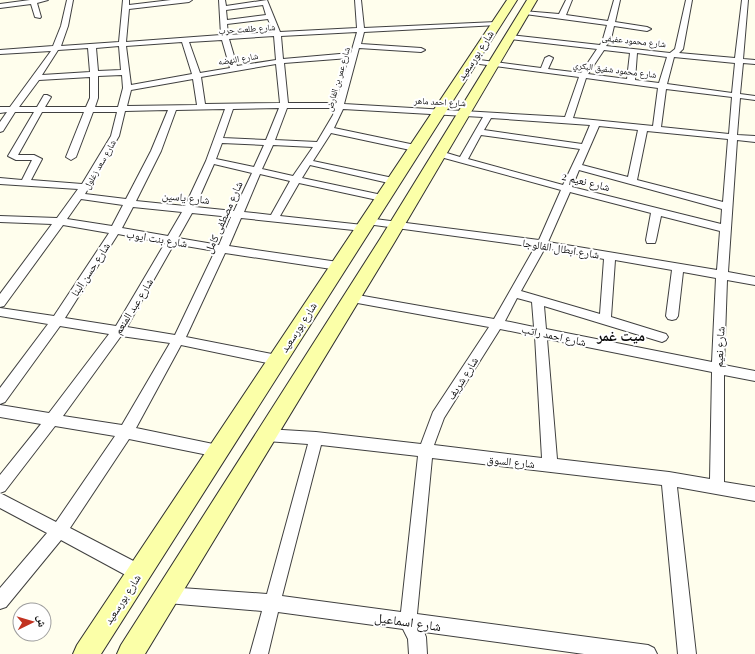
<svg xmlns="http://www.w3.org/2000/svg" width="755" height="654" font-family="'Playfair Display','Noto Naskh Arabic',serif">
<rect width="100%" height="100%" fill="#fffeed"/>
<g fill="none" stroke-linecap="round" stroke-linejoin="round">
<defs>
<path id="street" d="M30 0H48L37 3 41 17 40 18 35 17 31 4 0 8V4Z
M67 0H73L68 26 61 46 119 42 123 0H129V5L171 0H192L189 2 129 9 126 42 221 35 219 0H225L226 6 267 0 280 32 357 28 355 0H361L364 28 496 22 499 24 498 25 364 32 361 44 421 48 425 50 421 52 359 48 344 104 565 117 579 77 472 63 468 61 472 59 541 68 545 58 549 56 553 58 548 69 581 73 597 49 510 39 506 37 510 35 600 45 603 39 607 25 525 14 522 12 523 11 559 14 566 0H572L566 15 608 21 614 0H620L615 22 647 27 651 29 647 31 614 26 611 39 606 46 670 53 675 49 686 0H692L683 49 679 53 735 58 742 0H748L743 59 755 60V64L743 63 740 94 755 96V100L740 98 737 135 755 136V142L737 140 728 272 755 277V285L727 280 724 365 755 371V381L724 375V482L755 487V501L677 487 696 654H678L662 485 432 458 417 614 648 645 654 648 657 654H584L424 632 426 637 427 654H409L408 639 403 629 278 612 268 654H250L262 611 167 603 161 601 159 595 161 589 167 587 267 594 308 444 266 441 261 439 259 435 261 431 266 429 316 432 421 444 433 412 489 327 352 302 348 301 346 298 348 295 352 294 494 319 535 247 367 224 362 221 367 218 539 240 561 190 437 156 435 154 440 151 460 157 483 117 343 109 334 128 415 145 420 148 415 151 331 133 313 161 393 178 398 181 393 184 310 165 302 178 382 195 387 198 382 201 299 183 280 216 363 225 368 228 367 230 363 231 241 218 229 246 338 262 342 263 343 266 342 269 338 270 225 253 186 337 277 355 281 356 283 360 281 364 277 365 181 345 136 428 218 445 223 447 225 451 223 455 218 457 129 439 70 528 145 567 147 573 145 579 139 581 133 579 61 540 6 607 0 609V588L47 533 0 508V493L56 522 115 436 55 426 5 491 0 493V475L41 424 0 417V405L49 413 109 334 60 326 5 402 0 404V388L48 324 0 316V308L54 316 109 233 63 225 4 306 0 307V294L52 224 0 222V216L57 218 78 189 0 184V178L22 180 32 160H16L8 156 34 112H15L3 131 0 132V122L7 112 0 113V107H10L51 51 0 54V50L53 46 61 26ZM263 5 266 15 227 20 226 10ZM268 19 273 32 228 35 227 24ZM357 32 351 53 283 59 281 36ZM274 36 276 60 237 66 229 39ZM222 40 230 68 200 73 189 42ZM182 42 192 74 131 85 126 46ZM119 46 121 70 98 71 96 48ZM88 48 90 72 42 75 58 50ZM604 50 630 53 627 79 588 74ZM637 53 667 57 659 83 635 80ZM674 57 735 63 732 93 667 84ZM349 58 336 103H288L284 63ZM276 64 280 103 205 104 201 77ZM122 75 123 88 118 107H95L98 98V76ZM90 77V98L86 107H45L51 97 47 95H44L37 107H19L39 80ZM586 78 658 88 653 126 573 118ZM193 79 197 105 127 106 131 90ZM666 89 732 97 729 134 661 127ZM279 108 266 140 223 138 233 109ZM287 108H335L333 115 317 142 275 140ZM225 109 206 161 185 206 136 201 161 151 176 110ZM168 110 151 151 126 199 85 194 119 136 125 111ZM42 112H84L66 157 71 160 76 157 93 112H117L111 136 82 184 31 180 42 159 34 155H18ZM491 118 590 125 582 144 484 130ZM599 126 638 130 628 177 582 165ZM647 131 728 139 723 202 637 180ZM481 135 580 149 563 185 468 159ZM222 143 264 145 254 167 216 159ZM273 145 313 147 293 176 262 169ZM214 164 252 173 234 211 195 207ZM579 170 722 209 721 224 572 187ZM260 174 290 181 271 215 244 212ZM570 192 651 213 646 240 647 243H655L656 240 661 216 720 231 717 270 548 242ZM81 199 123 205 112 226 67 219ZM133 207 182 212 168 236 122 228ZM192 213 231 217 219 245 178 238ZM118 234 165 243 116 326 65 318ZM174 244 215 251 175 335 127 327ZM545 248 604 259 600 314 521 291ZM615 260 672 270 666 316 668 319 672 320 676 319 678 316 683 272 716 278 712 362 546 329 544 306 662 342 666 340 668 337 666 334 611 317ZM517 298 532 302 534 327 505 321ZM500 329 535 336 542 458 434 445 444 418ZM121 336 170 343 122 425 63 416ZM547 339 712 372 710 479 669 472 557 459ZM321 445 418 456 401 612 282 596Z"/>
<path id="secondary" d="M507 0H517L101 654H73L77 645Z
M527 0H537L394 243 145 654H117L121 645 380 239Z"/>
</defs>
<use href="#street" stroke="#404040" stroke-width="2"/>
<use href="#secondary" stroke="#2f2f2f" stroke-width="2"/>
<use href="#street" fill="#fff" fill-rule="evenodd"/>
<use href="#secondary" fill="#fbffa8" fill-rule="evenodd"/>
</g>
<g text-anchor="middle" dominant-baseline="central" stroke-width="4" stroke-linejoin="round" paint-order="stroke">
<g font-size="9" fill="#0d0d0d" stroke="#fff">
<text transform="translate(247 28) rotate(-4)">شارع طلعت حرب</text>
<text transform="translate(634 40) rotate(6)">شارع محمود عفيفى</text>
<text transform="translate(238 58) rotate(-9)">شارع النهضه</text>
<text transform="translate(615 69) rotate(7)">شارع محمود شفيق البكري</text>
<text transform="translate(337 79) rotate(-74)">شارع عمر بن الفارض</text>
<text transform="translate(440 101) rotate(3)">شارع احمد ماهر</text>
<text transform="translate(99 164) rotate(-60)">شارع سعد زغلول</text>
</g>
<g font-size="11" fill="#0d0d0d" stroke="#fff">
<text transform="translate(475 55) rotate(-57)">شارع بورسعيد</text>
<text transform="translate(586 181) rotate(14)">شارع نعيم 2</text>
<text transform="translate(186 197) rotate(6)">شارع ياسين</text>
<text transform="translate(223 217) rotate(-66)">شارع مصطفى كامل</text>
<text transform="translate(157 238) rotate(9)">شارع بنت ايوب</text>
<text transform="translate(561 248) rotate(9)">شارع ابطال الفالوجا</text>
<text transform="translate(90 269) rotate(-57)">شارع حسن البنا</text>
<text transform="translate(133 306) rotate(-58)">شارع عبد المنعم</text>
<text transform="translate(298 327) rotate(-57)">شارع بورسعيد</text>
<text transform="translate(554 335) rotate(12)">شارع احمد راتب</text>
<text transform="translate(719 347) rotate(-87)">شارع نعيم</text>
<text transform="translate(462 378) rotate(-58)">شارع شريف</text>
<text transform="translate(511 461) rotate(6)">شارع السوق</text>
<text transform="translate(122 599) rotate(-57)">شارع بورسعيد</text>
</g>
<g font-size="13" fill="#0d0d0d" stroke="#fff">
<text transform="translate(408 621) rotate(8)">شارع اسماعيل</text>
</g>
<g font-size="15" font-weight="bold" fill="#0d0d0d" stroke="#fff">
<text x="621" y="335">ميت غمر</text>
</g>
</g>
<g transform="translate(32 622) rotate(85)"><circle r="19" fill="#ffffff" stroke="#9e9e9e"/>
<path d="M0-3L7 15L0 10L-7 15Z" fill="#c23220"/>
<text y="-6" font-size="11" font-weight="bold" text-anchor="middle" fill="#0d0d0d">ش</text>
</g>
</svg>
